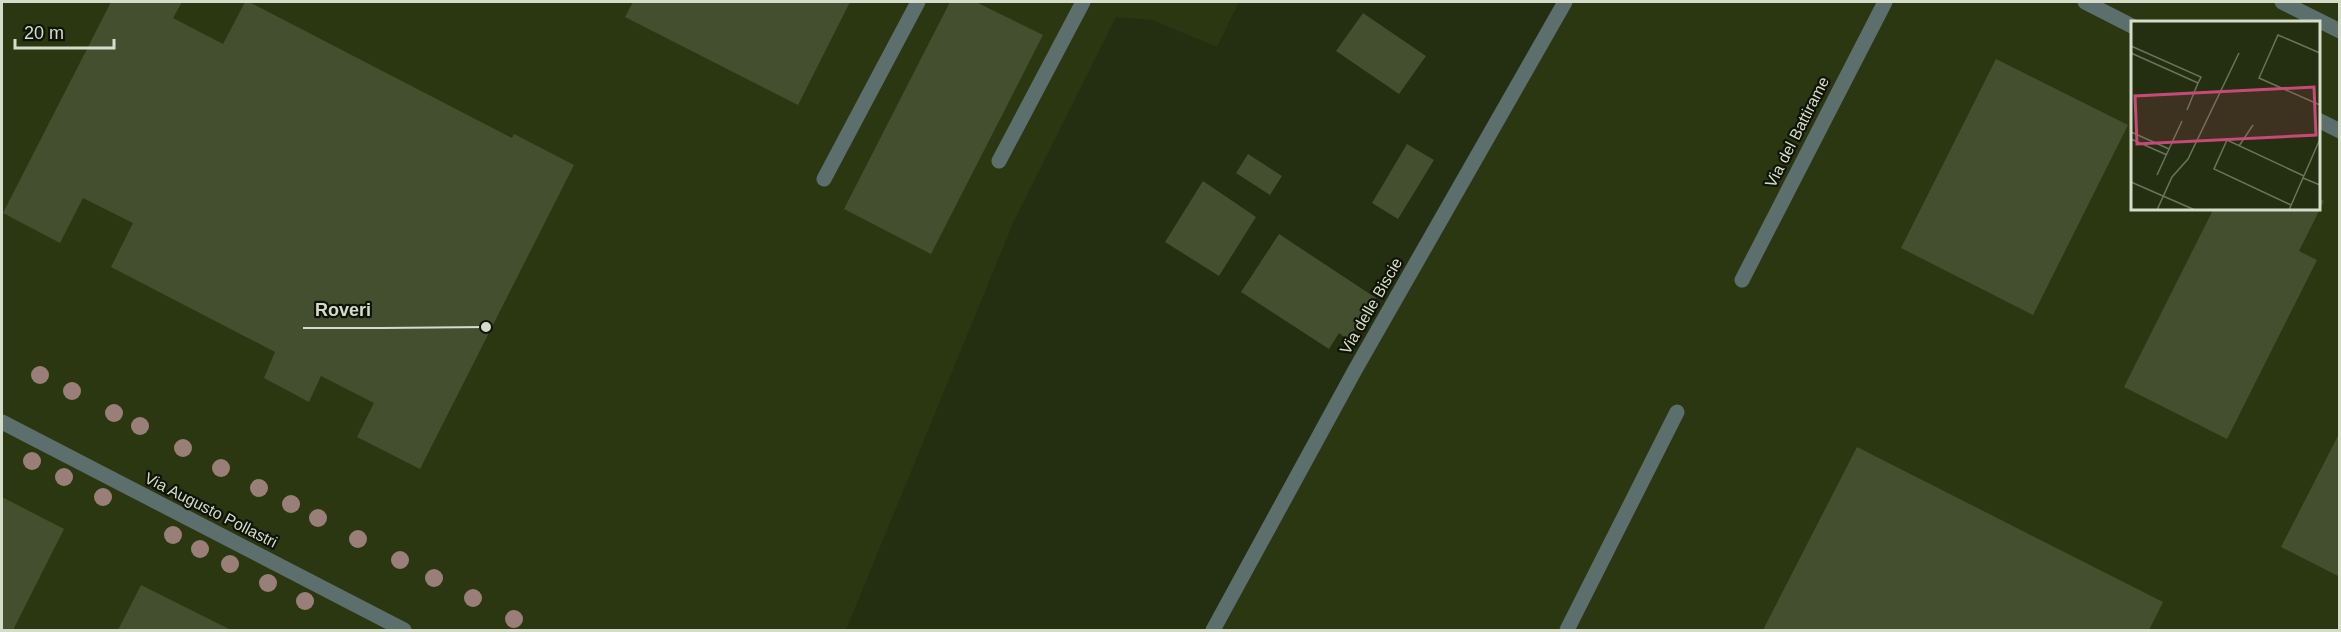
<svg xmlns="http://www.w3.org/2000/svg" width="2341" height="632" font-family="Helvetica,sans-serif">
<rect width="100%" height="100%" fill="#242e10"/>
<path fill="#2b3711" fill-rule="evenodd" d="M2 2H1239L1217 47 1152 20 1116 17 1014 221 846 630H2Z
M1567 2H2339V630H1212ZM2132 22H2318V208H2132Z"/>
<path fill="#444f30" d="M111 2H182L173 18 223 44 245 2H249L512 138 514 134 574 165 420 469 357 437 374 403 321 376 309 402 264 378 275 352 111 267 133 223 83 198 60 243 3 213Z
M633 2H850L798 105 625 17Z
M950 2H976L1043 35 931 254 844 209Z
M1363 13 1426 56 1399 94 1336 51Z
M1996 59 2128 125 2033 315 1901 248Z
M1407 144 1434 160 1398 219 1372 203Z
M1248 154 1282 176 1270 195 1236 173Z
M1203 181 1256 217 1219 276 1165 242Z
M2318 198 2324 201 2299 251 2317 260 2227 439 2124 387 2214 208 2219 211 2220 208H2318Z
M1279 234 1376 298 1348 340 1339 333 1329 349 1241 292Z
M2340 432V577L2281 547Z
M1857 447 2163 602 2149 630H1763Z
M2 497 64 529 13 630H2Z
M141 585 231 630H118Z"/>
<g fill="none" stroke-linecap="round" stroke-linejoin="round">
<path stroke="#5c6f6c" stroke-width="15" d="M2085 2 2132 26
M2282 2 2340 31
M2318 120 2340 131
M999 161 1083 2
M824 179 918 2
M1742 280 1885 2
M2 422 404 630
M1213 630 1355 370 1565 2
M1567 630 1677 412"/>
</g>
<g fill="#9a7f78">
<circle cx="40" cy="375" r="9"/>
<circle cx="72" cy="391" r="9"/>
<circle cx="114" cy="413" r="9"/>
<circle cx="140" cy="426" r="9"/>
<circle cx="183" cy="448" r="9"/>
<circle cx="32" cy="461" r="9"/>
<circle cx="221" cy="468" r="9"/>
<circle cx="64" cy="477" r="9"/>
<circle cx="259" cy="488" r="9"/>
<circle cx="103" cy="497" r="9"/>
<circle cx="291" cy="504" r="9"/>
<circle cx="318" cy="518" r="9"/>
<circle cx="173" cy="535" r="9"/>
<circle cx="358" cy="539" r="9"/>
<circle cx="200" cy="549" r="9"/>
<circle cx="400" cy="560" r="9"/>
<circle cx="230" cy="564" r="9"/>
<circle cx="434" cy="578" r="9"/>
<circle cx="268" cy="583" r="9"/>
<circle cx="473" cy="598" r="9"/>
<circle cx="305" cy="601" r="9"/>
<circle cx="514" cy="619" r="9"/>
</g>
<g text-anchor="middle" dominant-baseline="central" stroke-width="4.5" stroke-linejoin="round" paint-order="stroke">
<g font-size="16" fill="#d5dcca" stroke="#101408">
<text transform="translate(1797 132) rotate(-63)">Via del Battirame</text>
<text transform="translate(1371 306) rotate(-60)">Via delle Biscie</text>
<text transform="translate(211 510) rotate(27)">Via Augusto Pollastri</text>
</g>
</g>
<g transform="translate(2131 21)">
<rect width="189" height="189" fill="#242e10"/>
<path fill="none" stroke="#6b745a" stroke-width="1.5" d="M0 25 70 56 67 62 0 32M189 32 147 14 128 57 189 84M56 89 67 62M0 111 38 128M0 118 36 134M108 125 122 104M26 154 51 100M172 157 189 164M0 161 64 189M160 184 83 148 96 119 173 155M26 189 41 156 57 138 108 32M158 189 189 118"/>
<path fill="#c74977" fill-opacity="0.15" stroke="#c74977" stroke-width="3" d="M183 66 185 114 6 123 4 75Z"/>
<rect width="189" height="189" fill="none" stroke="#d5dcca" stroke-width="3"/>
</g>
<path fill="none" stroke="#d5dcca" stroke-width="2" d="M486 327L383 328H303"/>
<circle fill="#d5dcca" stroke="#101408" stroke-width="2" cx="486" cy="327" r="6"/>
<g font-size="18" text-anchor="middle" font-weight="bold" fill="#d5dcca" stroke="#101408" stroke-width="4.5" stroke-linejoin="round" paint-order="stroke">
<text x="343" y="316">Roveri</text>
</g>
<rect width="2341" height="632" fill="none" stroke="#d5dcca" stroke-width="6"/>
<path d="M15 39v9h99v-9" fill="none" stroke="#d5dcca" stroke-width="3"/>
<text x="24" y="39" font-size="18" fill="#d5dcca" stroke="#101408" stroke-width="4.5" paint-order="stroke">20 m</text>
</svg>
